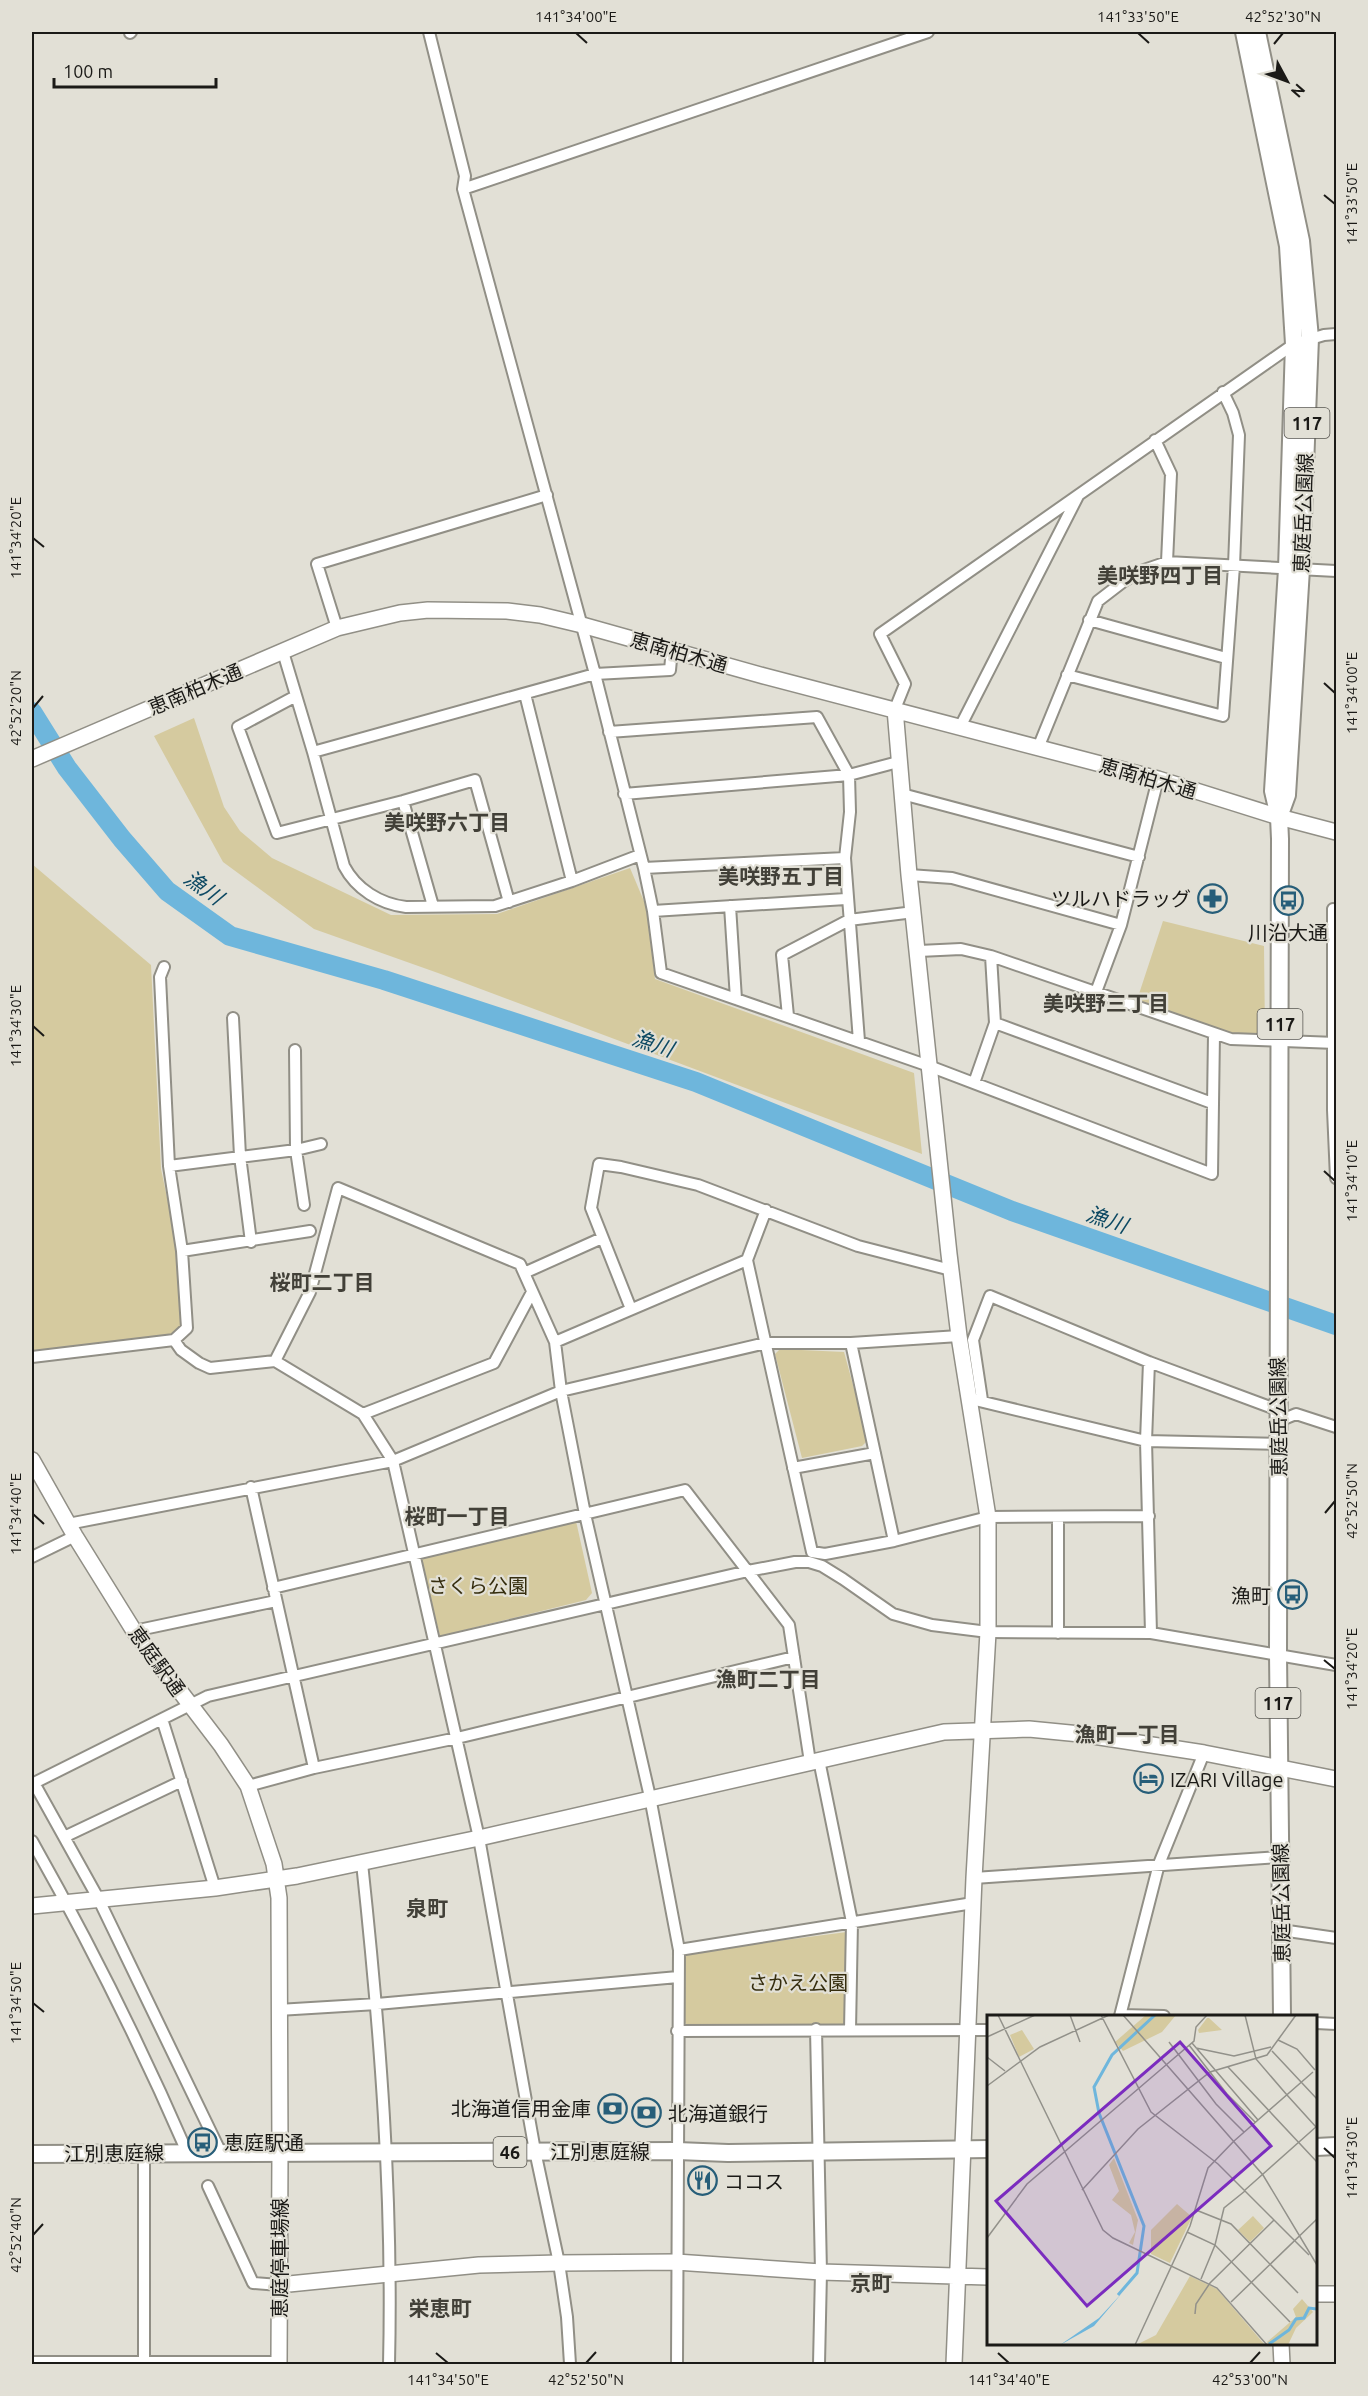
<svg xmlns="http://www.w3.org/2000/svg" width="1368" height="2396" font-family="Ubuntu,'Noto Sans JP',sans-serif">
<rect width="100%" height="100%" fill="#e2e0d6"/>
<path fill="#d5ca9f" d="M194 718 224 807 240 831 272 858 391 915 497 914 630 868 646 906 655 979 914 1073 922 1154 438 973 314 929 223 862 154 736Z
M32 864 151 965 161 1169 178 1250 181 1325 172 1334 32 1351Z
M1163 921 1264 946 1265 1036 1246 1039 1137 1000Z
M780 1349 844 1352 868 1440 862 1446 802 1458 775 1354Z
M576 1521 592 1593 586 1600 440 1636 420 1557Z
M847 1932 844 2025 689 2026 683 2021 685 1953Z"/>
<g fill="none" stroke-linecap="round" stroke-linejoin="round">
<path stroke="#6eb6dc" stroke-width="20" d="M32 712 67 768 122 839 167 891 230 936 384 980 696 1082 1012 1211 1336 1325"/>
<defs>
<path id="street" d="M429 32 465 176 463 189 595 674 644 868 653 911 661 973 929 1066 1212 1174 1214 1034
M130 33 131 32
M463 189 928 32
M1155 440 1171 474 1167 562
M1089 620 1226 658
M337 628 317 564 547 495
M283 652 313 752 344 866C356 889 380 904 406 907L495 906 572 881 640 855
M1067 675 1223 716 1234 566 1239 435 1233 413 1223 392
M525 694 572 881
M296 696 238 727 277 833 403 801 475 780 509 902
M895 709 905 684 880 634 1294 344 1324 335 1336 334
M960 727 1078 496
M609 732 817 717 849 775 850 812 845 858 859 1041
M1038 748 1098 601 1124 581 1138 572 1167 562 1336 571
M313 752 595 674 670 670 672 649
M624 794 849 775 898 762
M902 794 1139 857
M403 801 433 906
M644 868 845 858
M909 875 952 878 1121 925
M730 906 736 999
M1336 910 1333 909V1110L1336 1178
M653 911 846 899
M919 951 961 949 991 956 1231 1039 1336 1043
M991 956 995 1023 1212 1103
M1096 992 1121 925 1158 779
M788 1016 782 955 849 920 914 912
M233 1018 240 1156 251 1242
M295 1050 296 1150 304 1205
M974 1083 995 1023
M169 1166 296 1150 321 1144
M766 1210 747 1260 812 1552 825 1554 894 1541 988 1517 1149 1516
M182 1251 310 1231
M524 1273 602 1238
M631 1309 591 1208 599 1164 621 1167 698 1185 858 1246 951 1270
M174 1340 181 1350 199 1363 210 1368 275 1361 363 1414 393 1461 479 1838 535 2151 559 2263 567 2317 570 2364
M555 1342 747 1260
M851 1343 894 1541
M32 1357 174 1340 187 1328 182 1251 169 1166 160 977 164 967
M275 1361 310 1292 338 1188 520 1264 555 1342 561 1391 585 1514 650 1797 679 1950 677 2364
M1149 1362 1146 1441 1151 1633
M975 1400 1146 1441 1279 1444
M982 1400 973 1340 990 1296 1149 1362 1278 1410
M363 1414 494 1363 532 1292
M1279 1421 1296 1414 1336 1427
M793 1468 875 1453
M251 1487 314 1768
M68 1524 393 1461 561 1391 766 1343H851L959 1336
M32 1557 75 1536
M273 1588 685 1490 789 1625 810 1762
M134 1631 276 1601
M1058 1633V1517
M162 1719 215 1888
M819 1760 852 1922 850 2030
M248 1786 314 1768 457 1738 794 1657
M64 1837 182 1781
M32 1841C89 1942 141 2046 187 2152
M362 1863C380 2030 393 2197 389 2364
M974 1878 1280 1857
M1281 1930 1336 1938
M679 1950 973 1903
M278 2010 377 2004 678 1977
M1121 2015 1164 2016
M1120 2016 1159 1864 1204 1753
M1316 2023 1336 2024
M816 2029 821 2272 819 2364
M677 2031 988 2030
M144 2153V2363
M221 2153 98 1898 34 1783 208 1696 748 1571 795 1562H809L822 1566 843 1579 893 1614 932 1625 988 1632 1151 1633 1336 1665
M208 2186 253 2283 279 2285
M32 2362H279"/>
<path id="secondary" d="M895 709 909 875 949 1254 959 1336 988 1517V1632L974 1878 954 2364
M32 759 337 628 400 613 428 610 507 611 540 615 582 625 764 676 1158 779 1279 817 1336 832
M32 1460 75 1536 134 1631 221 1745 248 1786 274 1864 279 1898 280 2151 279 2364
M32 1906 215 1888 297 1876 479 1838 944 1732 1029 1729 1080 1734 1204 1753 1336 1779
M279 2285 479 2265 559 2263 676 2262 821 2272 988 2277
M1316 2294H1336
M1281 2344 1282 2364"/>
<path id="primary" d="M1244 32 1288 246 1294 344 1287 569 1273 791 1279 817 1280 839 1278 1654 1282 2016
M1257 32 1301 241 1310 338 1301 569 1287 795 1279 817
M1316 2147 1336 2146
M32 2154 677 2151 728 2153 988 2149"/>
</defs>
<use href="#street" stroke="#918f86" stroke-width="14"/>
<use href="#secondary" stroke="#918f86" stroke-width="18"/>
<use href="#primary" stroke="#918f86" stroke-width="20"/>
<use href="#street" stroke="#fff" stroke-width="10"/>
<use href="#secondary" stroke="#fff" stroke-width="15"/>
<use href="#primary" stroke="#fff" stroke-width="16"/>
</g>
<path fill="none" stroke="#1b1a17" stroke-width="2" d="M576 33 587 43M1138 33 1149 43M1274 44 1283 33M1324 195 1335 204M33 538 44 547M1324 683 1335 693M33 708 43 696M33 1026 44 1036M1324 1171 1335 1181M1325 1513 1335 1501M33 1514 44 1524M1324 1660 1335 1669M33 2003 44 2012M1324 2148 1335 2158M33 2235 43 2224M436 2353 448 2363M998 2353 1009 2363M586 2363 596 2352M1250 2363 1260 2352"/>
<defs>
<symbol id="pharmacy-ring" viewBox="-11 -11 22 22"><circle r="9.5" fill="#e2e0d6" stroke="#275e79" stroke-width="1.5"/><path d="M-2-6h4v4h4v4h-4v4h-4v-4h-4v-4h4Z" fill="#275e79"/></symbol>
<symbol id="bus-ring" viewBox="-11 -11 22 22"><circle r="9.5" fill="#e2e0d6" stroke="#275e79" stroke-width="1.5"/><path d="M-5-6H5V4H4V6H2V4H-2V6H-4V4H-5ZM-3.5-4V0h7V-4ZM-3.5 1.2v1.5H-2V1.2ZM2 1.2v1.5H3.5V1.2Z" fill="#275e79"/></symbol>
<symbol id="hotel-ring" viewBox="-11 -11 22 22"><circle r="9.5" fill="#e2e0d6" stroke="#275e79" stroke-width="1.5"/><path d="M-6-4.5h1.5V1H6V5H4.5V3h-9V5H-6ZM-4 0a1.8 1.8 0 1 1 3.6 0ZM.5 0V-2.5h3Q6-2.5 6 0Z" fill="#275e79"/></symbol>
<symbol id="bank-ring" viewBox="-11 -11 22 22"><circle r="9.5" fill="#e2e0d6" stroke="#275e79" stroke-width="1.5"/><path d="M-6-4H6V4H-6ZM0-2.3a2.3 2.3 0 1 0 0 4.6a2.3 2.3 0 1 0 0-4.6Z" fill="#275e79"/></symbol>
<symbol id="restaurant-ring" viewBox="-11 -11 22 22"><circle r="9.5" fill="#e2e0d6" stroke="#275e79" stroke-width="1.5"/><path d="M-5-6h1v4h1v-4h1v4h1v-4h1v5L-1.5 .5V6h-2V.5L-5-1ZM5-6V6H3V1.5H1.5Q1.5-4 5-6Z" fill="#275e79"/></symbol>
</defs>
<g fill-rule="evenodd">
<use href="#pharmacy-ring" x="1196" y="882" width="33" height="33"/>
<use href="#bus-ring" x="1272" y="884" width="33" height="33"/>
<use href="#bus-ring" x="1276" y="1578" width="33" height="33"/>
<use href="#hotel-ring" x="1132" y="1762" width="33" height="33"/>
<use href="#bank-ring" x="596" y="2092" width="33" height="33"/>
<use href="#bank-ring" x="630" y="2096" width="33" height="33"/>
<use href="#bus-ring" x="186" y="2126" width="33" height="33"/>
<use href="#restaurant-ring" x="686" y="2164" width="33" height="33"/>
</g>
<g text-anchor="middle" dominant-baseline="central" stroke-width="4.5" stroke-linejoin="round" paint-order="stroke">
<g fill="#e2e0d6" stroke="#575550" stroke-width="1.5">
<rect x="1284.5" y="408" width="45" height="30" rx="4.5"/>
<rect x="1257.5" y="1009" width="45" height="30" rx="4.5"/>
<rect x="1255.5" y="1688" width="45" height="30" rx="4.5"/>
<rect x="493.5" y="2137" width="33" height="30" rx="4.5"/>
</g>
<g font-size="18" font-weight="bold" fill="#1b1a17">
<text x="1307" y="423">117</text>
<text x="1280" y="1024">117</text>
<text x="1278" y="1703">117</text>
<text x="510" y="2152">46</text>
</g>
<g font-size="20" fill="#1b1a17" stroke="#e2e0d6">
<text transform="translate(1303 513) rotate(-88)">恵庭岳公園線</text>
<text transform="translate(679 652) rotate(16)">恵南柏木通</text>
<text transform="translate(195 689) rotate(-23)">恵南柏木通</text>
<text transform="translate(1148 778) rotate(16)">恵南柏木通</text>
<text transform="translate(1278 1417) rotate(-91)">恵庭岳公園線</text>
<text transform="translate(157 1661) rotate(54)">恵庭駅通</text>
<text transform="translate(1281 1903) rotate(-91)">恵庭岳公園線</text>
<text x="600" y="2151">江別恵庭線</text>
<text transform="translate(114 2153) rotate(-1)">江別恵庭線</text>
<text transform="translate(279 2258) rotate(-90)">恵庭停車場線</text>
</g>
<g font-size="20" fill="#1b1a17" stroke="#e2e0d6" text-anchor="start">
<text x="1191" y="898" text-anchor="end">ツルハドラッグ</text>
<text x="1288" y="932" text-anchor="middle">川沿大通</text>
<text x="1271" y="1595" text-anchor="end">漁町</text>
<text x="1170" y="1779">IZARI Village</text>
<text x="591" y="2108" text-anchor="end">北海道信用金庫</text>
<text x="668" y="2113">北海道銀行</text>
<text x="224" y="2142">恵庭駅通</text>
<text x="724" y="2181">ココス</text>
</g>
<g font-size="20" fill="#352d0e" stroke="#e2e0d6">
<text x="478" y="1585">さくら公園</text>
<text x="798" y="1982">さかえ公園</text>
</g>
<g font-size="21" font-weight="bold" fill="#424038" stroke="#e2e0d6">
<text x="1160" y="575">美咲野四丁目</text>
<text x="447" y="822">美咲野六丁目</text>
<text x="781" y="876">美咲野五丁目</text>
<text x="1106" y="1003">美咲野三丁目</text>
<text x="322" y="1282">桜町二丁目</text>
<text x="457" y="1516">桜町一丁目</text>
<text x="768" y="1679">漁町二丁目</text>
<text x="1127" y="1734">漁町一丁目</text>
<text x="427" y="1908">泉町</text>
<text x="871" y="2283">京町</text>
<text x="440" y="2308">栄恵町</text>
</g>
<g font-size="21" font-style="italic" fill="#0d4963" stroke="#e2e0d6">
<text transform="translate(204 887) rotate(36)">漁川</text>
<text transform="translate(653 1043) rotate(18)">漁川</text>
<text transform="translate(1107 1219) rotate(19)">漁川</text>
</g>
</g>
<g transform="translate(987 2015)">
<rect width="330" height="330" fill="#e2e0d6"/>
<path d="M159 0H189L175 17 136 36 128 27ZM220 3H222L235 15 212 18 211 15ZM35 15 47 34 32 42 23 20ZM127 143 151 205 146 230 142 228 148 217 144 200 125 185 132 176 122 150ZM190 189 205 202 183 248 164 239V215ZM266 201 277 213 263 227 251 215ZM203 261 230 274 278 330H149L169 320ZM315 284 326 297 309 313 301 330H282L280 327 309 302 306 294Z" fill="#d5ca9f"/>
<path d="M135 278 107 311 73 330 112 303Z" fill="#6eb6dc"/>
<path fill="none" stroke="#6eb6dc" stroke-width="3" d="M131 280 150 258 157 211 112 98 107 72 125 40 168 0M282 329 302 315 309 304 317 303 322 293 330 294"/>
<path fill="none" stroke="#92918a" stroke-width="1.5" d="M11 0 116 215 126 223 230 273 280 330M83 0 93 27M114 0 164 97 231 149 322 240M136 0 276 160 330 250M258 0 269 44 300 80M0 22 48 0M291 25 310 34 328 55M182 27 229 89 257 117M205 28 271 105M202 30 240 79 268 107M209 33 247 41 284 32M285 36 330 84M0 42 18 56M179 50 207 26 209 12 220 0M241 52 330 147M0 71 53 32 122 0M300 80 329 112M247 126 326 57M95 175 151 114 223 57 280 40 309 0M258 175 330 111M209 195 244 209 311 278M200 217 228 230 303 307M0 223 40 169 179 50M214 264 228 230 237 193 258 176M244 287 330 204M208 299 209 289 223 268 287 205M148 330 203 211 221 153 247 126"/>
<path fill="#7b2cbf" fill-opacity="0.15" stroke="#7b2cbf" stroke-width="3" d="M193 27 284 131 100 291 9 186Z"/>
<rect width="330" height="330" fill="none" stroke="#1b1a17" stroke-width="3"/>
</g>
<rect width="1368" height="2396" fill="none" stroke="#e2e0d6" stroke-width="66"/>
<g transform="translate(1287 81) rotate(131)" stroke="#e2e0d6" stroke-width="4.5" paint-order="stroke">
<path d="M0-4.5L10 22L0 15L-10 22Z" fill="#1b1a17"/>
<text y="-9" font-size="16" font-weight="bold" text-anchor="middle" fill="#1b1a17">N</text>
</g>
<path d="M54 78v9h162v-9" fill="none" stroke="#1b1a17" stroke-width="3"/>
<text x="63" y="78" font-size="18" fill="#1b1a17" stroke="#e2e0d6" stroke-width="4.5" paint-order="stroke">100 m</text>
<rect x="33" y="33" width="1302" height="2330" fill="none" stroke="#1b1a17" stroke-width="2"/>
<g font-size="15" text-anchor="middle" fill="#1b1a17">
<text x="576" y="22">141°34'00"E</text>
<text x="1138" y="22">141°33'50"E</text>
<text x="1283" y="22">42°52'30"N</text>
<text transform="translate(1352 204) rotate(-90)" y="5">141°33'50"E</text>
<text transform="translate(16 538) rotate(-90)" y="5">141°34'20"E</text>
<text transform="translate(1352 693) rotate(-90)" y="5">141°34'00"E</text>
<text transform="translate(16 708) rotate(-90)" y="5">42°52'20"N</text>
<text transform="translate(16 1026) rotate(-90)" y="5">141°34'30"E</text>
<text transform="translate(1352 1181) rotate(-90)" y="5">141°34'10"E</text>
<text transform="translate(1352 1501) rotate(-90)" y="5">42°52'50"N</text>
<text transform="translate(16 1514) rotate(-90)" y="5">141°34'40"E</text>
<text transform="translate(1352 1669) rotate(-90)" y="5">141°34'20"E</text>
<text transform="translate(16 2003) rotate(-90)" y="5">141°34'50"E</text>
<text transform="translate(1352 2158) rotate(-90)" y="5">141°34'30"E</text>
<text transform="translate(16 2235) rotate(-90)" y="5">42°52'40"N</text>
<text x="448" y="2385">141°34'50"E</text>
<text x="586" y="2385">42°52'50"N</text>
<text x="1009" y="2385">141°34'40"E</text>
<text x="1250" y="2385">42°53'00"N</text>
</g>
</svg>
